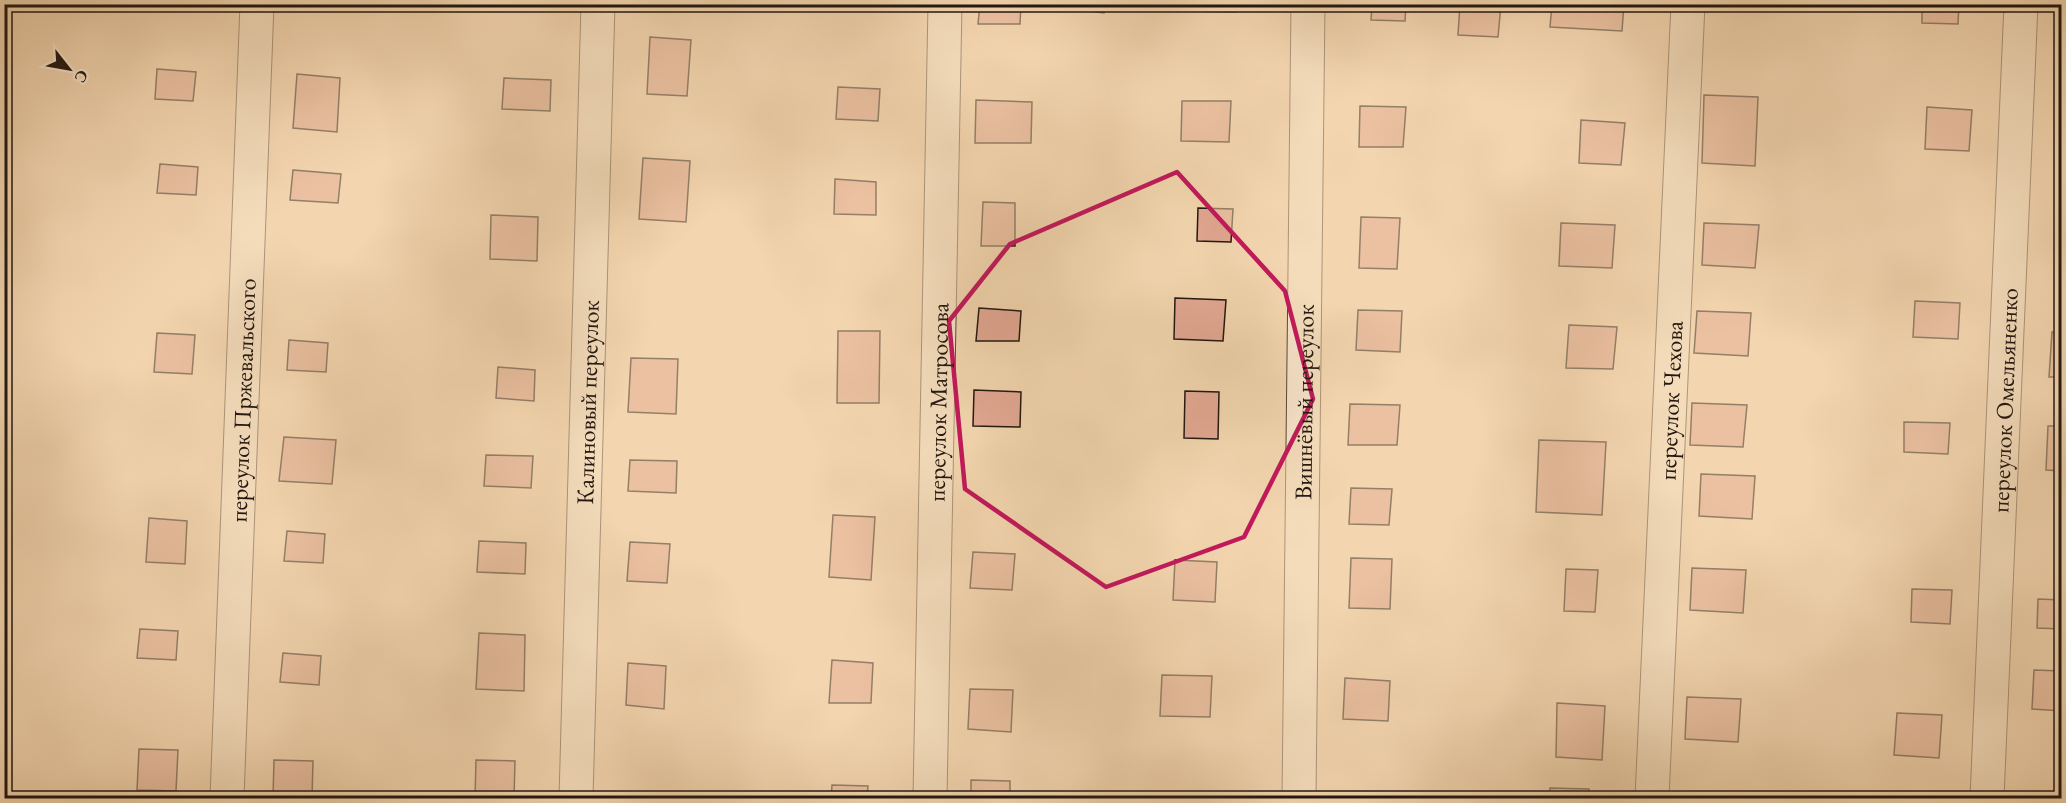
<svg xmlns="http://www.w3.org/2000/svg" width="2066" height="803" font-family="'EB Garamond',serif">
<rect width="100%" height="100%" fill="#f3d6af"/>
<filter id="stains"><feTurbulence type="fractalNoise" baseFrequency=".00333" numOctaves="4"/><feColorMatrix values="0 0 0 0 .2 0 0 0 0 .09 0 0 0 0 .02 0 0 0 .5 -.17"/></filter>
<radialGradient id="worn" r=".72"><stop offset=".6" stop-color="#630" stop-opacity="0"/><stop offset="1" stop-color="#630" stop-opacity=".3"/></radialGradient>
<path fill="#e3a893" stroke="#221711" stroke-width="1.5" d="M980 4H1021L1020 24H978Z
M1073 4H1105L1104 13 1072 9Z
M1194 4H1236V12L1194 11Z
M1372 4H1406L1405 21 1371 20Z
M1460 4H1501L1498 37 1458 35Z
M1552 4H1624L1622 31 1550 27Z
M1922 4H1959L1958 24 1922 23Z
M650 37 691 40 687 96 647 94Z
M157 69 196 72 193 101 155 99Z
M297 74 340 78 337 132 293 128Z
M504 78 551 80 550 111 502 109Z
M838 87 880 89 878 121 836 119Z
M1704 95 1758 97 1755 166 1702 163Z
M976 100 1032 102 1031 143H975Z
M1182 101H1231L1229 142 1181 141Z
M1360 106 1406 107 1403 147H1359Z
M1927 107 1972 110 1969 151 1925 149Z
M1581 120 1625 123 1621 165 1579 163Z
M643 158 690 161 686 222 639 219Z
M160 164 198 167 196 195 157 193Z
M293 170 341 174 338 203 290 200Z
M835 179 876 182V215L834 214Z
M983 202 1015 203V246H981Z
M1198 208 1233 209 1231 242 1197 241Z
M491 215 538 217 537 261 490 259Z
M1361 217 1400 218 1397 269 1359 268Z
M1561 223 1615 225 1612 268 1559 266Z
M1704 223 1759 225 1755 268 1702 265Z
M1175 298 1226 300 1223 341 1174 339Z
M1915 301 1960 303 1958 339 1913 337Z
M979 308 1021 311 1019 341H976Z
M1358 310 1402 311 1400 352 1356 350Z
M1697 311 1751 313 1748 356 1694 353Z
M1569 325 1617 327 1613 369 1566 368Z
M838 331H880L879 403H837Z
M2052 332 2062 333V377H2049Z
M157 333 195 335 192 374 154 372Z
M289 340 328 343 326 372 287 370Z
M631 358 678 359 676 414 628 412Z
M498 367 535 370 534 401 496 398Z
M974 390 1021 392 1020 427 973 426Z
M1185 391 1219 392 1218 439 1184 438Z
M1692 403 1747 405 1743 447 1690 445Z
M1350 404 1400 405 1397 445H1348Z
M1904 422 1950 423 1948 454 1904 452Z
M2048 426H2062V471L2046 470Z
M284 437 336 440 332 484 279 481Z
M1539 440 1606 442 1602 515 1536 512Z
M486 455 533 456 531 488 484 486Z
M630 460 677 461 676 493 628 491Z
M1701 474 1755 476 1752 519 1699 516Z
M1351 488 1392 489 1389 525 1349 524Z
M833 515 875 517 871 580 829 577Z
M149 518 187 521 185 564 146 562Z
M287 531 325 534 323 563 284 561Z
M479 541 526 543 525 574 477 572Z
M630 542 670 544 667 583 627 581Z
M973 552 1015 554 1012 590 970 588Z
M1351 558 1392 559 1390 609 1349 608Z
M1175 560 1217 562 1215 602 1173 600Z
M1692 568 1746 570 1743 613 1690 610Z
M1566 569 1598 570 1595 612 1564 611Z
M1912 589 1952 590 1950 624 1911 622Z
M2038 599 2062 600V629L2037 628Z
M140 629 178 631 176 660 137 658Z
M479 633 525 635 524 691 476 689Z
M283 653 321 656 319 685 280 682Z
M832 660 873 663 871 703H829Z
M628 663 666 666 664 709 626 705Z
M2034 670 2062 671V711L2032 709Z
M1162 675 1212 676 1210 717 1160 716Z
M1345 678 1390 681 1388 721 1343 719Z
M970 689 1013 690 1011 732 968 729Z
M1687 697 1741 699 1738 742 1685 739Z
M1557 703 1605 706 1602 760 1556 757Z
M1897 713 1942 715 1939 758 1894 755Z
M139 749 178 750 176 791 137 790Z
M274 760 313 761 312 798H273Z
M476 760 515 761 514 798H475Z
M971 780 1010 781V798H971Z
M832 785 868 786 867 798H831Z
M1550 788 1589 789V798H1550Z"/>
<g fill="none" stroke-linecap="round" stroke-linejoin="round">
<defs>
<g id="street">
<path id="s1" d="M227 798 257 4"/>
<path id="s2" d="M576 798 598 4"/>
<path id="s3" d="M930 798 945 4"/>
<path id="s4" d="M1299 798 1308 4"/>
<path id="s5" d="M1652 798 1688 4"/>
<path id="s6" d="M1987 798 2021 4"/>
</g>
</defs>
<use href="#street" stroke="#564738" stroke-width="35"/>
<use href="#street" stroke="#f7e4cb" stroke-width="33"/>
</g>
<path d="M0 0H2066V803H0ZM1177 172 1285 291 1313 399 1244 537 1106 587 965 489 949 321 1010 244Z" fill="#f3d6af" fill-opacity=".55" fill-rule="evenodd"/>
<path fill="none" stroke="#c2185b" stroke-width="4.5" stroke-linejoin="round" d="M1177 172 1285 291 1313 399 1244 537 1106 587 965 489 949 321 1010 244Z"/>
<g text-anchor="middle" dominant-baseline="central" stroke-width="5" stroke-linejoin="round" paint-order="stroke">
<g font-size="24" fill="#221711" stroke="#f7e4cb">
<text stroke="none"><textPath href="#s1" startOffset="398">переулок Пржевальского</textPath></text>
<text stroke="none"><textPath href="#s2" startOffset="396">Калиновый переулок</textPath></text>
<text stroke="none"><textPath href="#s3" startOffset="396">переулок Матросова</textPath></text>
<text stroke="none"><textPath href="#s4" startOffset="396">Вишнёвый переулок</textPath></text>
<text stroke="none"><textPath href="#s5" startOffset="398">переулок Чехова</textPath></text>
<text stroke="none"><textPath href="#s6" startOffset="398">переулок Омельяненко</textPath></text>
</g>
</g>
<rect width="2066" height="803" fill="none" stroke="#f3d6af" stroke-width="24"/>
<rect x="6" y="6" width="2054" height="791" fill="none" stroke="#221711" stroke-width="3"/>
<rect x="12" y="12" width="2042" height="779" fill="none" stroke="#221711" stroke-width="1.5"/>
<g transform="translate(69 69) rotate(121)" stroke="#f7e4cb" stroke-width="4.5" paint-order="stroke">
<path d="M0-4.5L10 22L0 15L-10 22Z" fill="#221711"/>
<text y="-9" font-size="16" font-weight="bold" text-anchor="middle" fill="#221711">С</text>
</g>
<rect width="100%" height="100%" filter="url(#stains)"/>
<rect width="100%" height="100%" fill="url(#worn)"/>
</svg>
